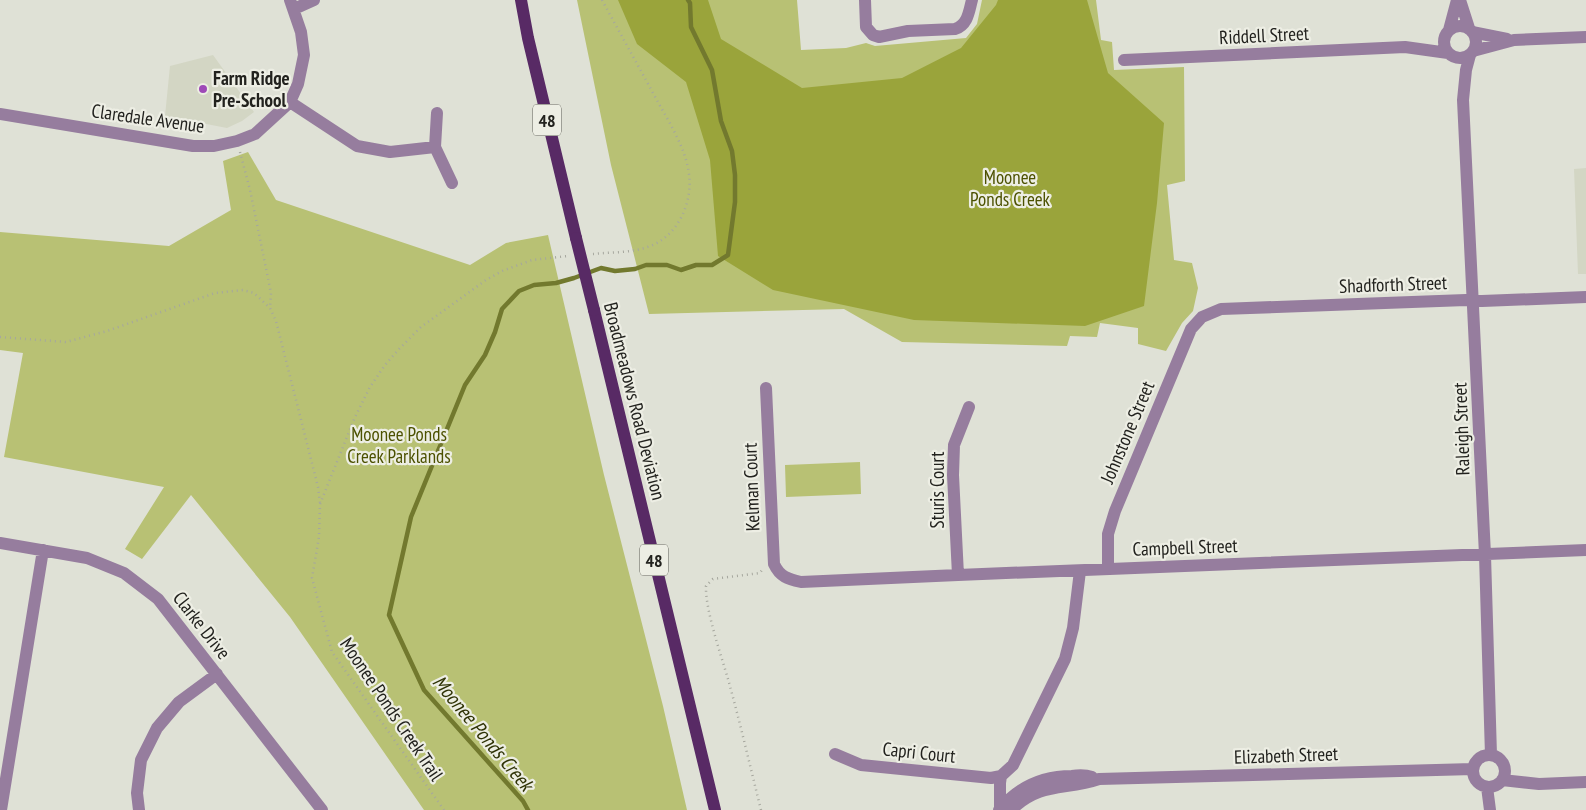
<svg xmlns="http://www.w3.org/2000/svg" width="1586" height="810" font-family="'PT Sans Narrow',sans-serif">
<rect width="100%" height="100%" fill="#dfe1d6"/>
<path fill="#d3d6c4" d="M213 55 254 112 242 121 227 128 165 116 170 66Z
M1586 168V274H1578L1574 169Z"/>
<path fill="#b8c174" d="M577 0H797L801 50 846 48 866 43 875 46 966 38 977 24 982 0H1096L1101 40 1112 42 1114 70 1184 67 1185 181 1167 185 1174 260 1192 263 1198 288 1193 311 1182 323 1166 351 1138 344V328L1100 323 1097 337 1070 336 1067 346 902 342 844 309 649 314 611 165Z
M248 152 276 200 470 265 506 243 548 235 604 475 663 706 687 810H424L290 617 191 495 142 559 125 549 164 487 4 457 23 353 0 350V232L169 246 231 210 223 161Z
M860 462 861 494 786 497 785 465Z"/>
<path fill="#9aa43b" d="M618 0H708L721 39 802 88 902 78 961 48 996 5 998 0H1087L1108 73 1164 123 1157 203 1144 306 1085 326 914 320 773 290 718 256 710 160 686 82 637 44Z"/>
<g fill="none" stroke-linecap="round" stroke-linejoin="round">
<path stroke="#72792e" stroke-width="4.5" d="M528 810 523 801 424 690 389 615 411 517 465 385 485 355 495 332 502 309 519 291 534 285 556 283 574 278 601 268 615 271 635 269 646 265H667L681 270 696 265H712L728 255 735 202V175L732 151 721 121 712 70 691 27 690 3 688 0"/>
<path stroke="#a6a79e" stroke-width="2.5" stroke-dasharray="1 4" stroke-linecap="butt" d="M240 152 250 190 271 293 270 308
M593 254C612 252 633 253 650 246 678 236 693 202 689 174 686 150 671 125 659 104 640 69 621 35 602 0
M0 337 66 342 107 331 215 293 243 290 254 293 270 308 276 321 318 487 320 503
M444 810 332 652 312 578 319 537 320 504 355 417 370 387 385 365 400 348 421 327 486 280 502 271 532 260 568 256
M761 810C750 766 740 722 728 679 721 655 705 609 706 586L713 579 760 573 762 570"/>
<path stroke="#967d9e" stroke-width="12" d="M865 0 866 27 873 35 879 37 908 31 955 29C968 25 969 11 972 0
M1460 0 1469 28
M294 9 314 0
M1444 42a16 16 0 1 1 32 0a16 16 0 1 1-32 0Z
M1449 30 1457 0
M1472 32 1507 39
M1473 51 1514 40 1586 37
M1470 55 1466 70 1463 100 1485 555 1491 755
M1124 60 1405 47 1448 53
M290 102 357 146 390 152 435 147
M437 113 435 147 452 183
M0 114 193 146H214L237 141 255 134 290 102 298 84 304 55 301 32 290 0
M766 388 774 564C780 577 788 579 801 582L958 575 1586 550
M0 543 87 558 124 573 158 599 322 810
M1108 569V534L1115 511 1191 329 1202 317 1221 309 1466 300 1482 301 1586 297
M958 575 953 475 954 445 969 407
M835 754 861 765 991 778 1001 776
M1473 771a16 16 0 1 1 32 0a16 16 0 1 1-32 0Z
M1502 780 1539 784 1586 782
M1487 787 1490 810
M1000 809V783L1001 776 1013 765 1065 659 1073 628 1080 571
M1 810 43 550
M139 810 137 793 141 760 157 728 179 702 217 674
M999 810C1018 787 1043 776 1072 776 1079 775 1086 775 1092 777
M1011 810C1042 781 1064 791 1099 779L1473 769"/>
<path stroke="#582a65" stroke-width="12" d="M521 0 528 38 576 238
M594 310 715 810"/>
<path stroke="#582a65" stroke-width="12" d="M576 238 594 310"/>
</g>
<circle fill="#9e49b7" stroke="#edeee4" stroke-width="2" cx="203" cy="89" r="5"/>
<g text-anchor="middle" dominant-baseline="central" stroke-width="4.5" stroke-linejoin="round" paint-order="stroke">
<g fill="#edeee4" stroke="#5f5f59" stroke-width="1">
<rect x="533" y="104.5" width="28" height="31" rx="4"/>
<rect x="640" y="544.5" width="28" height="31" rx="4"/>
</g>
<g font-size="18" font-weight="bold" fill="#22221e">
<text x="547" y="120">48</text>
<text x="654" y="560">48</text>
</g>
<g font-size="19" fill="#22221e" stroke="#edeee4">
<text transform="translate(1264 35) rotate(-3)">Riddell Street</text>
<text transform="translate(148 118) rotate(8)">Claredale Avenue</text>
<text transform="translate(1393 284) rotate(-2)">Shadforth Street</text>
<text transform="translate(635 401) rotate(76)">Broadmeadows Road Deviation</text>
<text transform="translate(1461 429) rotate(-92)">Raleigh Street</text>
<text transform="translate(1127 432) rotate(-67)">Johnstone Street</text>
<text transform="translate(751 487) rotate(-92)">Kelman Court</text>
<text transform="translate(937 490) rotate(-90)">Sturis Court</text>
<text transform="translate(1185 547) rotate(-2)">Campbell Street</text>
<text transform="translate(202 625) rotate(52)">Clarke Drive</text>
<text transform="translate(392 709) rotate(56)">Moonee Ponds Creek Trail</text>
<text transform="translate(919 752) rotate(6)">Capri Court</text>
<text transform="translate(1286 755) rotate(-2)">Elizabeth Street</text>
</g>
<g font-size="19" font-weight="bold" fill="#22221e" stroke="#edeee4" text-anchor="start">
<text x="213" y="78">Farm Ridge<tspan x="213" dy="22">Pre-School</tspan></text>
</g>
<g font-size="19" fill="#4c5100" stroke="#edeee4">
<text x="1010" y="177">Moonee<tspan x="1010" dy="22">Ponds Creek</tspan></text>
<text x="399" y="434">Moonee Ponds<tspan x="399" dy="22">Creek Parklands</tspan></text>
</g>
<g font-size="20" font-style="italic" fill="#2f3306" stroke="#edeee4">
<text transform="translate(483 733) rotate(50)">Moonee Ponds Creek</text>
</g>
</g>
</svg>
